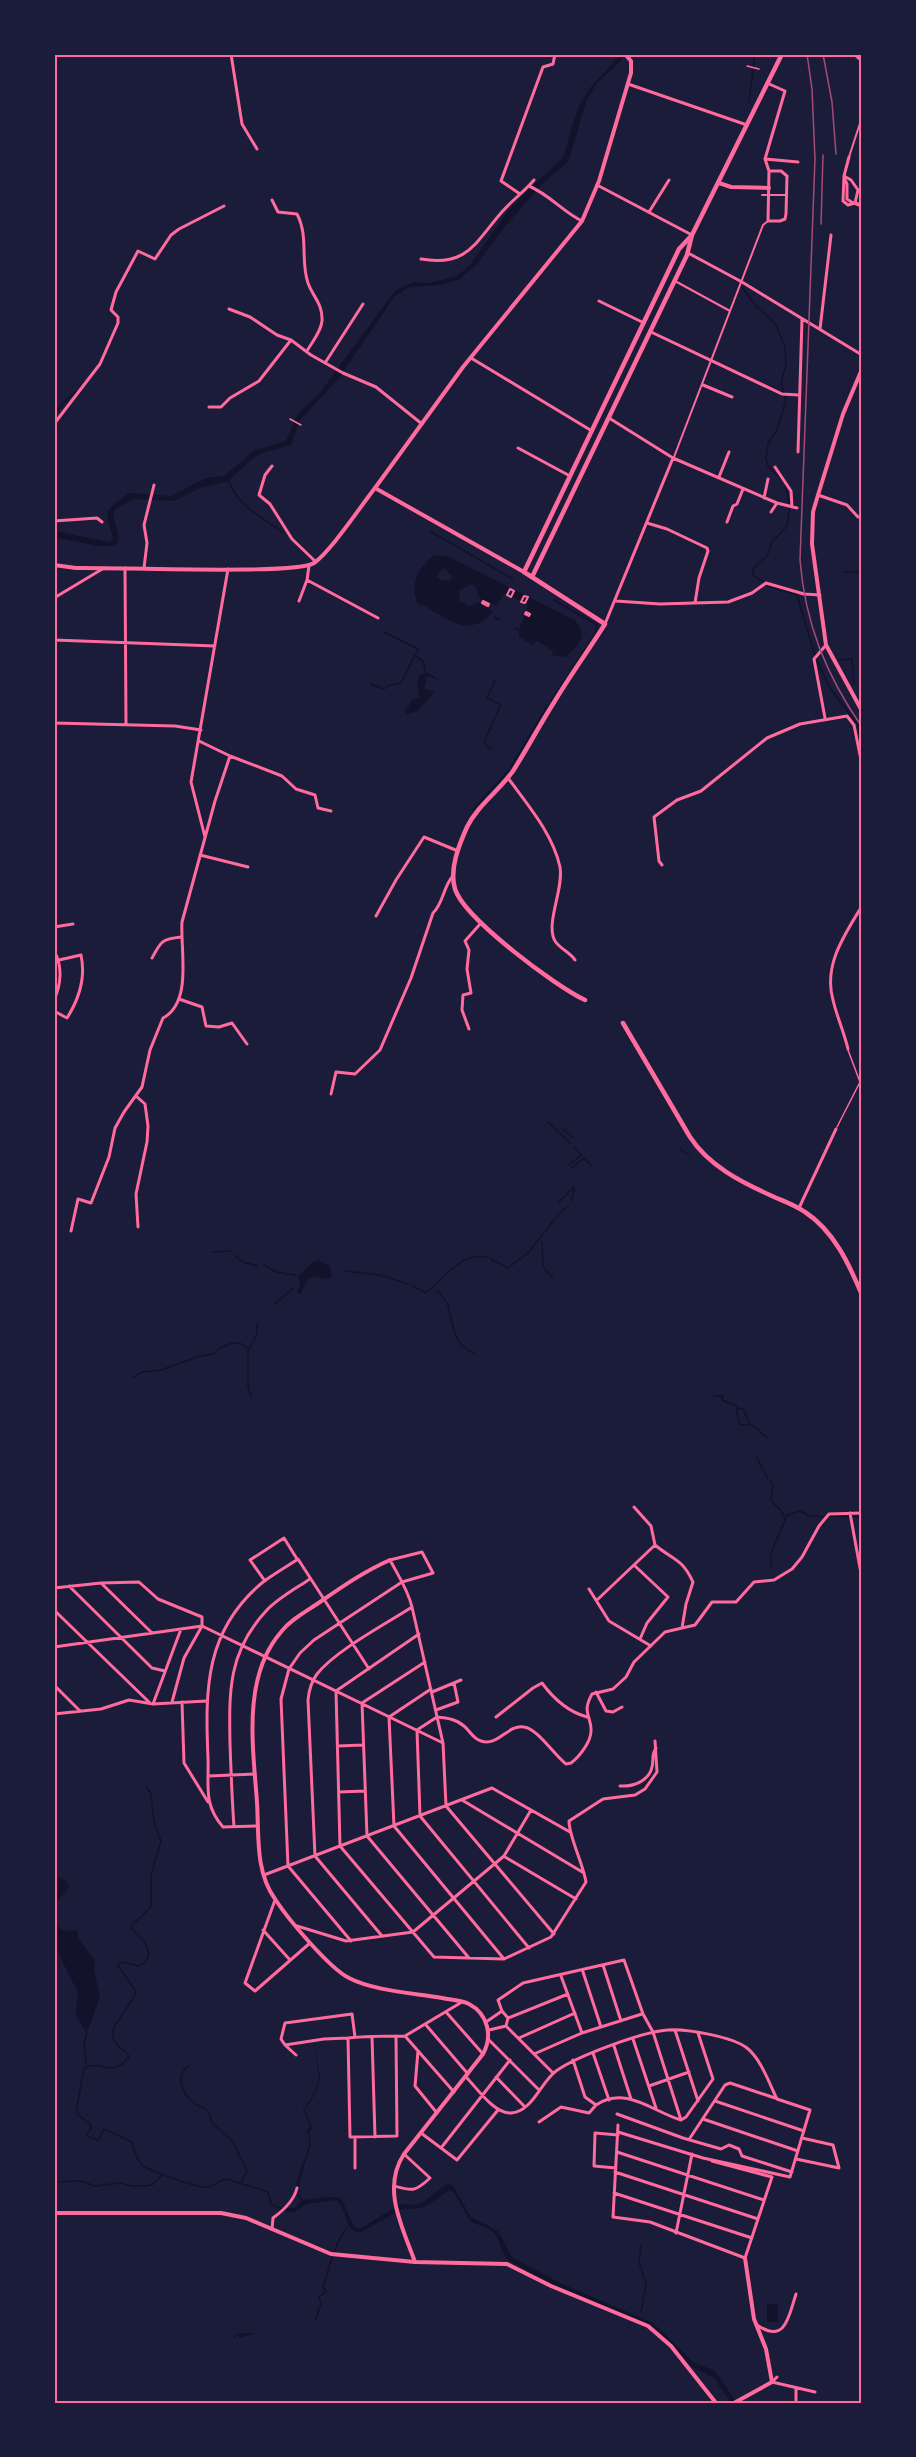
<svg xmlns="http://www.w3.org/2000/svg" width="916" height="2457" font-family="'PT Sans',sans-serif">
<rect width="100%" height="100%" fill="#1b1b3a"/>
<path fill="#12122b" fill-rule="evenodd" d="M621 54H628L597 83 587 99 568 162 541 185 502 230 478 263 460 279 440 285 409 287 394 297 339 378 300 420 291 445 262 453 252 459 227 482 202 487 174 501 133 499 116 509 113 514 119 539 115 546H97L54 537V531L109 542 113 538 107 516 108 511 112 506 129 493 171 496 206 478 224 476 255 450 286 441 297 415 319 394 395 291 413 282 429 283 457 276 470 265 508 211 529 189 563 158 578 108 590 88Z
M435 555 449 557 574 620C589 634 579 647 564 657L552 655 553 651 536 640 533 645 519 637V630L528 605 505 593 496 606 489 603 487 607 493 612C467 641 445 616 421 604L420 606C407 589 418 566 435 555ZM443 568 453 576 449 581 440 580 436 576ZM472 584 476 587 479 597 484 601 482 604 479 602 469 606 459 601 460 590Z
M427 672 439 680 427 676 424 689 435 692 416 712 407 714 404 709 409 706 412 700 420 698 417 683 420 675Z
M318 1260 330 1266 332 1277 325 1279 314 1276 308 1279 300 1295 297 1291 300 1286 298 1277 313 1262Z
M54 1875 66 1881 69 1887 54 1905Z
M54 1913 57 1925 62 1931 77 1930 79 1939 95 1961 94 1970 100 1996 88 2030C65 2012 83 2001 76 1988 72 1981 59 1955 58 1950L54 1948Z
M313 1951 312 2028 320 2077C319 2087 311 2103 304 2109L312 2128 309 2133 311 2145 299 2182 300 2197 305 2200 328 2197 341 2198 354 2227 360 2229 394 2208 404 2204 415 2205 425 2201 446 2184 453 2186 471 2217 498 2231 512 2257 560 2283 653 2323 693 2362 715 2371 737 2403H731L714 2378 691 2366 667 2339 651 2326 554 2285 508 2260C500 2252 501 2239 493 2232 487 2225 477 2226 470 2221L455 2194 450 2190 426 2206 416 2209H402L360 2233C342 2230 349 2209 336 2200L306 2204 294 2212 281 2211 283 2208H295L301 2201C285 2180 317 2153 307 2132L310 2126 303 2109C310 2101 318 2088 319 2077L312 2028Z
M767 2304H778V2322H767Z"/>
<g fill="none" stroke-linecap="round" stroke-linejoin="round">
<path stroke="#12122b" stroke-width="1.5" d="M749 103 755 54
M742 287 755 305 775 323 785 347 786 364 781 383 786 400 777 430 768 443 766 459 768 466 783 481
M54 415 62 404 77 391
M229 481C236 505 264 519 284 533
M785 485 790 505 787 526 772 542 767 556 753 569V575L771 587 797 595 816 659 830 688 858 725 862 755
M430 531 513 579
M843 572H862
M554 600 597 625 596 633 568 675
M494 617 500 620
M515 628 519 630
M415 656 423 661 426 673
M838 660 852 659 854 683
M370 684 384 689 390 685 401 683 418 649 384 632
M551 701 566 678
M491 750 484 742 501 705 487 698 496 679
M511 767 548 705
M473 810 509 770
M548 1122 570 1143
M563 1129 572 1137
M680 1149 689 1155
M569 1165 581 1155 574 1146
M571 1168 584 1158 592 1166
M572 1201 574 1188
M559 1202 574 1187
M555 1218 568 1206
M542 1242 543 1267 553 1278
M212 1252 230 1251
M234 1255 243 1262 258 1266
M491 1259 508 1268 528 1253 554 1220
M264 1265 276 1272 295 1275
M344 1271 380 1275 408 1284
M413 1286 426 1293C442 1280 463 1251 486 1257
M437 1290 445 1300
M447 1302C453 1321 452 1346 474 1353
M274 1304 294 1288
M248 1351V1386L251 1397
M134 1377 142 1372 161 1370 197 1357 215 1353 220 1348 232 1343H240L249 1349 257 1334V1323
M714 1396H723L722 1400 738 1407 739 1409H736L740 1425C759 1422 755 1431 768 1438
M740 1409 743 1408 749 1423
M756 1456 768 1479
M770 1481 773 1484 771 1501 781 1510 784 1517
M830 1516 862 1517
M772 1568 770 1556 787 1515 800 1511 810 1516 825 1517
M146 1786 151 1794 154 1822 161 1841 151 1875V1907L132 1925V1929C143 1939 159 1957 139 1966L121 1962 118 1966 136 1991C133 2008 104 2027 115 2042 119 2047 125 2051 129 2056 114 2080 100 2059 84 2068L77 2107 78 2115 90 2124 91 2129 87 2133V2136L98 2140 104 2129 132 2142C134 2149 136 2159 141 2164 146 2170 198 2188 206 2187 214 2187 219 2180 227 2179L268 2192 272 2205 282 2209
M82 2026 87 2032 84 2044 86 2064
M188 2066C175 2077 182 2094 195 2104 200 2107 204 2107 208 2111L213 2124 232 2140 247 2171 241 2183
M54 2182 81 2181 95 2186 120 2183 132 2186H143L152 2185 161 2176
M641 2244 639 2262 646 2284 641 2312
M315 2321 321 2304 319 2297 326 2291 323 2287C330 2266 333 2245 348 2227
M234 2337 238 2334H245
M239 2337 253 2333"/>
<path stroke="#ff6b9d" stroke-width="1.5" d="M747 66 759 69
M290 419 301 425
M837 1127 860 1082 848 1050"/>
<path stroke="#ff6b9d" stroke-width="2" d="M849 157 862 117
M762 195H786
M675 281 730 311
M674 457 763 225 768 221
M510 589 514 591 511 597 507 595Z
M524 596 528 597 525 603 521 602Z
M483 601 489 604 488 606 482 603Z
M526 612 530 614 529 616 525 614Z"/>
<path stroke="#ff6b9d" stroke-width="3" d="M231 54 242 124 257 149
M854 54 862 61
M542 55 543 54
M555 55 609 54
M767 83 785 91 765 159 769 171
M628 84 747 125
M849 157 844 176 843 201 848 205 855 203
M765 159 798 162
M769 171H781L787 176 786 214 785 219 780 221H768Z
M844 176 851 180 858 190 855 203
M844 178 847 184V199L853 203
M597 185 692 235
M529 186C550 195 563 212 582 221
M520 194 501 181 543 67 553 64 555 54
M272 200 278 212 297 214C309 237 300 260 308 283 313 297 323 304 322 321 321 332 312 342 307 351
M649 212 669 180
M688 253 742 282 862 355
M421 259C467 267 475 243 501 213 511 201 524 192 534 180
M599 301 644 323
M229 309 250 317 277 335 291 340 311 355 343 373 376 387 422 424
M820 329 831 235
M651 332 782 394 799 395
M471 358 592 431
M325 363 363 304
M703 385 732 397
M209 407H221L230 398 259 381 291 340
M609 418 673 458 777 503 797 508
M54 424 100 364 118 323V317L111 310 116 292 138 251 155 259 171 235 179 229 224 206
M518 448 570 476
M798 452 802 319
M272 466 265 475 259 495 270 504 292 539 316 562
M775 467 791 491 792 507
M719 477 729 452
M818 495 847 505 858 517H862
M764 498 768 479
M771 512 777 503
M54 521 97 518 102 522
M727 522 733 506 737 504 743 489
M647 523 667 529 707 548 708 551 699 578 695 603
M125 568 126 725
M144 568 147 543 144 525 154 485
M307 580 378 618
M54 598 104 568
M299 601 307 580 309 566
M616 601 660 604 728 602 752 593 766 583 804 594 820 595
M605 624 673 458
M54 640 215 646
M825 718 814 659 826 645
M54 723 175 726 201 730
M230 756 282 776 296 789 315 795 318 808 331 811
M508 778C527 804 553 834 560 867 564 889 545 924 555 941 560 949 570 952 575 960
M205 837 191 782 228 569
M200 855 248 867
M662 865 659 861 654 817 677 800 701 791 767 738 800 724 847 716 854 725 862 765
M376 916 396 880 424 837 458 851
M54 927 73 924
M54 951C63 966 61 985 54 1000
M152 958C161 941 162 939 181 937
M179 999 202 1007 206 1026 219 1027 232 1023 247 1044
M54 1011 67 1018C79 999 86 978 81 955L59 960
M469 1029 462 1010 463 995 471 993 467 969 469 950 465 941 481 923
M848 1049C844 1032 837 1017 833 1000 823 965 845 934 862 906
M331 1094 336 1072 355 1074 380 1050 411 978 433 913C443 904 443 888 452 877
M136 1096 145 1104 148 1126 147 1142 136 1194 138 1227
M799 1208 836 1129
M71 1231 78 1199 91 1203 109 1157 115 1128 124 1112 142 1087 150 1050 163 1018C193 1002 180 949 182 922L215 801 230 756 199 741
M634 1507 651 1526 655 1545
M850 1513 862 1579
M635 1566 668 1597 647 1623 640 1639
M265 1581 250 1560 284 1538 297 1559
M101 1583 152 1633
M69 1586 152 1668 165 1671
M54 1588 101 1583 139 1582 158 1599 202 1617V1626L184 1658 172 1702
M589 1589 609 1621 651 1646
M597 1600 655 1545C673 1560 682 1558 693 1582L686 1604 682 1628
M54 1610 149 1702
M419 1634 336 1691 340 1846 434 1957 504 1959 551 1937 586 1882C583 1863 569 1837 569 1821L603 1799 635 1795 645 1789 657 1772 655 1741
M54 1647 202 1626 443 1743
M425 1662 362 1703 367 1836 469 1958
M54 1685 80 1711
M431 1689 389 1717 394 1826 504 1959
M432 1692 461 1680
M596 1692 606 1711 613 1712 622 1707
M182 1702 184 1763 208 1802
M153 1704 181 1629
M436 1710 458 1702 454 1683
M54 1714 101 1709 129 1700 153 1704 206 1701
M496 1717 533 1688 542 1683C553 1698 569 1712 587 1717
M338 1746 363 1745
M209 1776 255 1774
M620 1786C633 1787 649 1781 652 1767 654 1760 651 1755 656 1748
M339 1792 365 1791
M462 1800 584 1873
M258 1826 223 1827C203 1804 209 1786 208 1758 205 1689 205 1630 263 1582 274 1574 286 1567 298 1559L369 1669
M234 1827C232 1799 231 1772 230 1744 229 1692 228 1652 266 1611 278 1598 295 1589 310 1579
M505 1857 576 1899
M264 1875 492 1788 570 1832
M275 1900 245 1983 255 1991 310 1943
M297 1926 346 1941 413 1932 504 1856 531 1810
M263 1930 290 1960
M382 1936 315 1856 308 1700C309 1690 311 1682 317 1674 336 1650 386 1624 412 1607
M351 1941 288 1866 281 1699 289 1669 300 1653 314 1640 402 1582 433 1573 422 1552 390 1560C398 1575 408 1590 412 1607L443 1743 446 1806 554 1934
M529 1948 420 1816 417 1730 437 1717C447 1718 456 1719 464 1726 470 1731 473 1739 481 1741 498 1747 508 1724 524 1727 538 1729 554 1755 566 1764L571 1763C579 1757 591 1742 591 1731 592 1716 581 1714 592 1694L613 1689 626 1677 634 1662 665 1632 695 1625 712 1602H736L754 1582 774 1580 792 1569 802 1557 819 1526 829 1514 862 1513
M603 1965 621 2021
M583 1972 601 2027
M561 1976 582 2033
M446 2012 483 2054
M508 2018 502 2011 498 2000 523 1983 624 1960 643 2014 653 2032 681 2120
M486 2022 502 2011
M426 2025 468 2074
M506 2026 508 2018 568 1994
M506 2026 553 2073
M489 2030 506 2026
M675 2030 698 2101
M396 2036 397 2136 350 2137 348 2038C367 2036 386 2036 405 2036L462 2002
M405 2036 454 2092
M372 2037 375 2137
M348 2038 324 2039 285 2045 281 2039 285 2023 352 2014 355 2037
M519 2038 575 2013
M633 2039 656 2108
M489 2040 539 2090
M286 2046 296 2055
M614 2046 631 2099
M418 2051 415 2086 437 2113
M593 2053 609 2100
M534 2054 582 2033 642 2014
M573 2060 585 2097 596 2105C626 2085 653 2112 681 2120
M466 2077C477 2088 494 2114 511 2113 532 2112 541 2082 556 2071 577 2056 642 2032 667 2030 685 2028 733 2037 747 2048 761 2059 769 2083 777 2099L810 2110 790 2177 703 2158
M496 2077 525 2107
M649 2086 689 2072
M715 2101 804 2131
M617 2114 683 2138 721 2149 729 2145 739 2149 742 2156 792 2172
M703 2119 798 2151
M681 2120 686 2117 713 2079 698 2033
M539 2122 561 2107 589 2113 596 2105
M618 2125 613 2217 650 2222 745 2258 772 2177 712 2161
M618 2132 703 2158
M421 2133 457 2160 498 2110
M355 2137V2168
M690 2138 725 2085 730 2083 775 2098
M441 2148 510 2060
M617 2152 764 2200
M796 2159 839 2168 833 2145 802 2138
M616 2168 594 2166 595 2133 618 2135
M615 2172 758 2219
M394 2186C413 2191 415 2192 430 2178L404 2154
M614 2193 752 2238
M272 2229 273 2218C284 2210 294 2201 297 2188
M676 2233 692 2154
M757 2325C786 2345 789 2315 796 2294
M772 2382 815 2392
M772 2382 777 2377
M796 2389V2403"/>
<path stroke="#ff6b9d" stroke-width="4" d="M855 203 862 206
M862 369 843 414 818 495 813 512 812 544 826 645 862 711
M375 488 463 367 582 221 599 181 631 73V61L625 54
M390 1560C365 1571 343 1586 320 1602 307 1611 291 1619 281 1632 242 1677 253 1747 257 1802 259 1835 255 1871 275 1899 288 1919 329 1968 349 1978 374 1991 414 1993 442 1998 451 2000 461 2000 469 2004 488 2014 493 2036 483 2054L404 2154C381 2189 403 2228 415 2262
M54 2142V2172
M54 2213H221L246 2218 331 2254 415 2262 507 2264 551 2286 648 2326 671 2346 716 2403
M734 2403 772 2382 766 2349 754 2319 745 2258"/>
<path stroke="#ff6b9d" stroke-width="4" d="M719 183 731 187 769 188
M54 565 76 568C111 567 297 575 314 563 331 551 360 507 375 488L524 572"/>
<path stroke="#ff6b9d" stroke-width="4.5" d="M532 577 687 255 692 235 782 54
M585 1000C555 986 464 918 455 889 449 869 459 845 467 827 478 805 499 791 513 771 527 749 539 726 553 704 569 677 588 651 605 624L524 572 679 249 692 235
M623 1023 690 1137C709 1166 741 1182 772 1196 783 1201 795 1205 805 1212 834 1231 849 1264 862 1295"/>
<path stroke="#a44b75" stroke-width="1.5" d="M823 54 832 102 836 154"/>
<path stroke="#a44b75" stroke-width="1.5" d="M807 54 812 89 815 159 800 560C805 623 826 675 862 727
M821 224 823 155"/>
</g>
<rect width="916" height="2457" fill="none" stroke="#1b1b3a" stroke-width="111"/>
<rect x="56" y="56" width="804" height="2346" fill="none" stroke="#ff6b9d" stroke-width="2"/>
</svg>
